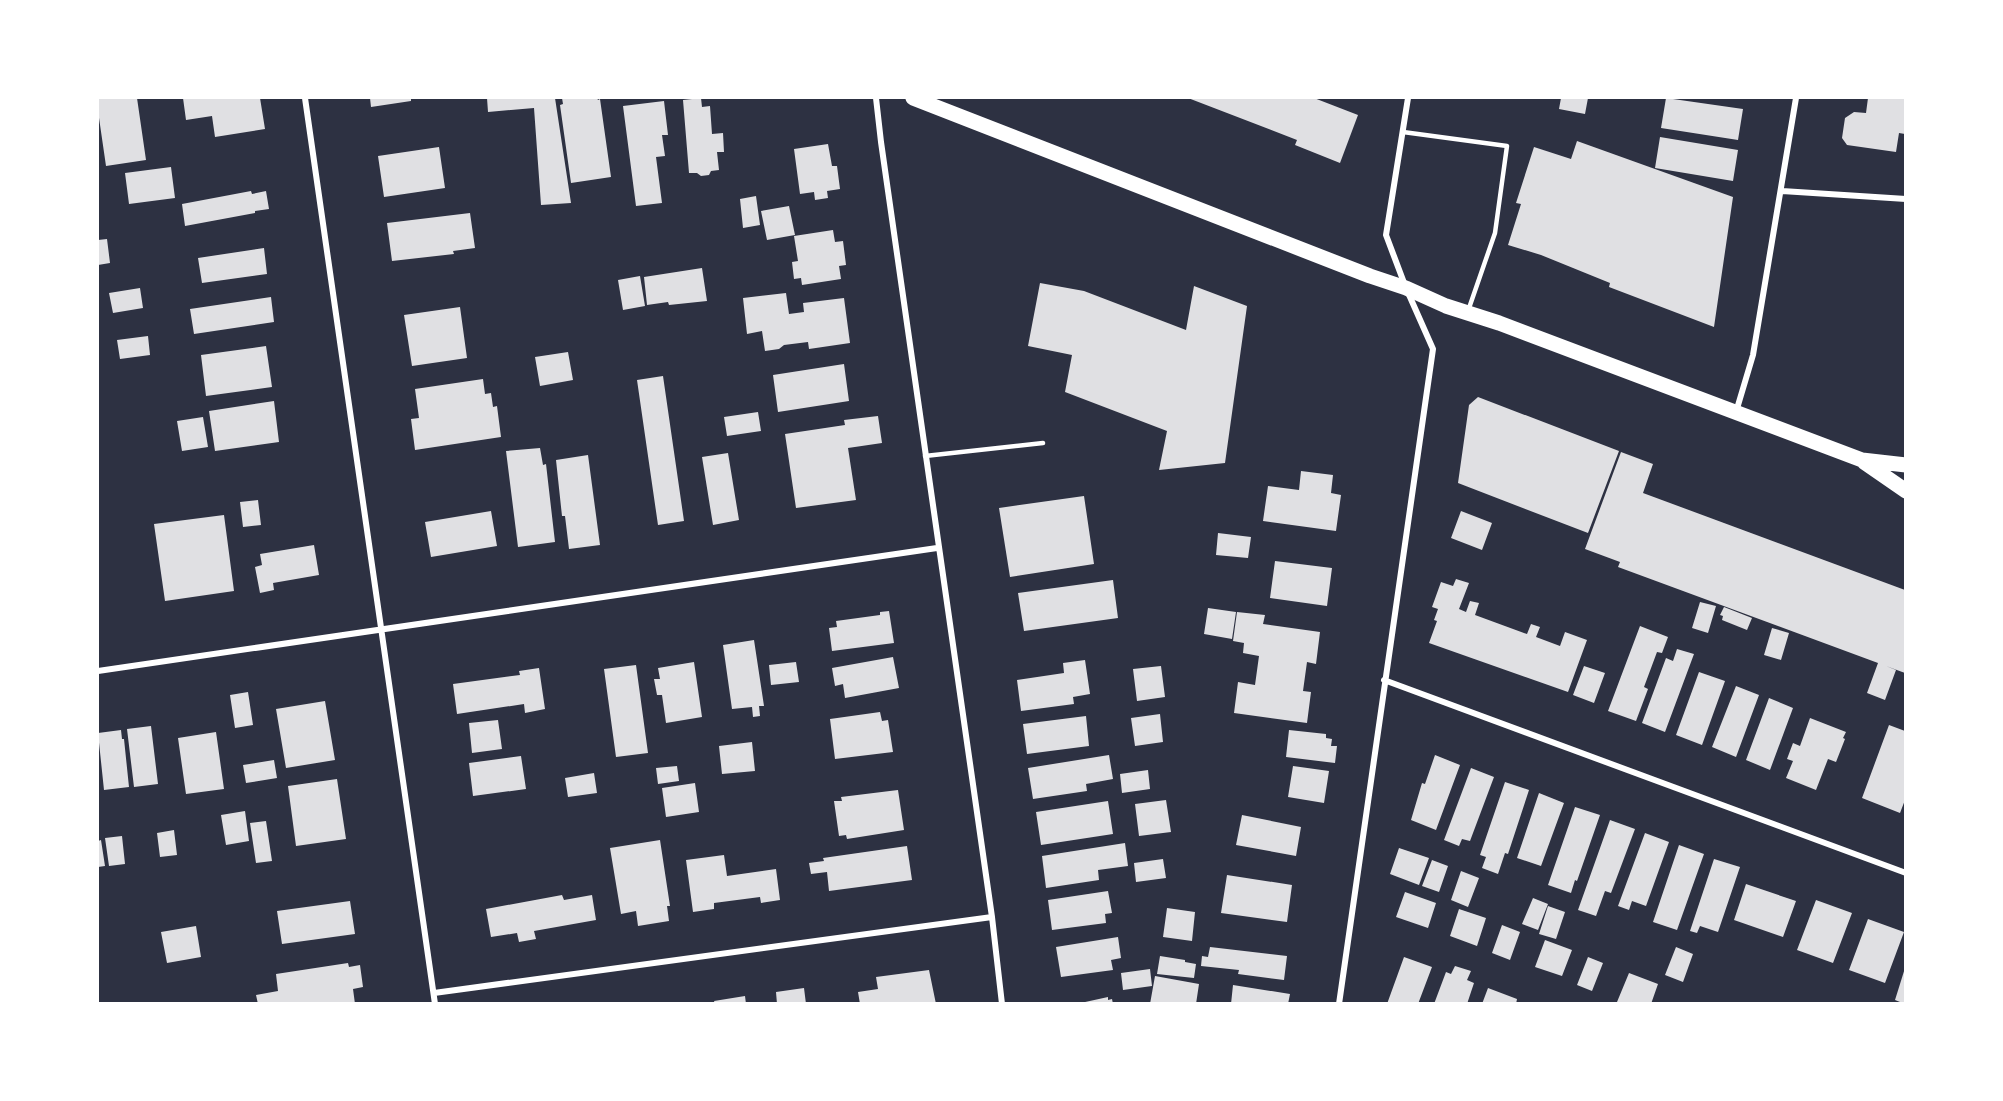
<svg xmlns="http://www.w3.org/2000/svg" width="2003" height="1101" font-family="'Golos Text',sans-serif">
<rect width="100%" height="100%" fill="#2d3142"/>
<path fill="#e0e0e3" d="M98 98H137L146 160 106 166 98 111Z
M183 98H260L265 129 215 137 212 116 186 120Z
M370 98H411V101L371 107Z
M487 98H555L571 203 541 205 534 108 488 112Z
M562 98H597L598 100 600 99 611 177 571 183 560 105 563 104Z
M701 98 702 107 710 106 712 134 723 133 724 152H717L719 170 711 171 709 175 701 176 697 173H689L683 100Z
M1188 98H1314L1358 115 1340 163 1295 145 1297 140Z
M1561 98H1588L1585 114 1559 109Z
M1666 98 1743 109 1738 140 1661 128Z
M1868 98H1905V134L1899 133 1896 152 1847 145 1842 138 1845 118 1854 112 1866 113Z
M664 101 668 135H662L665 156 656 157 662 203 636 206 623 106Z
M1660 137 1738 150 1733 181 1655 168Z
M1577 141 1733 197 1714 327 1609 287 1610 283 1541 255 1508 245 1521 204 1516 203 1534 147 1571 159Z
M828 144 832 166H837L840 189 827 191 828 198 815 200 814 192 800 194 794 149Z
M439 147 445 188 384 197 378 156Z
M171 167 175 198 129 204 125 173Z
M251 191 252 194 266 191 269 209 255 211V213L185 226 182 204Z
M756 196 760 225 743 228 740 199Z
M789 206 795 235 767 240 761 211Z
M470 213 475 248 453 251 454 254 392 261 387 223Z
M833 230 835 242 843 241 846 265 839 266 841 279 802 285 801 278 794 279 792 262 798 261 794 236Z
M107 239 110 263 98 265V240Z
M264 248 267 274 202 283 198 258Z
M702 268 707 301 669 305 668 302 647 305 644 277Z
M640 276 645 306 623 310 618 280Z
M1040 283 1084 291 1186 330 1194 286 1247 306 1225 463 1159 470 1167 431 1065 392 1072 355 1028 346Z
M140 288 143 308 113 313 109 293Z
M786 293 789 314 804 312 803 303 844 298 850 343 809 349 808 342 784 345 779 349 765 351 762 331 747 334 743 298Z
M271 297 274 322 194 334 190 309Z
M460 307 467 358 412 366 404 315Z
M148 336 150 355 120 359 117 340Z
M266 346 272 387 206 396 201 355Z
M568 352 573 380 540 386 535 357Z
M844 364 849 401 778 412 773 375Z
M663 376 684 521 658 525 637 380Z
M483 379 485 394 491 393 493 407 497 406 501 437 415 450 411 419 419 418 415 389Z
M1478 397 1619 451 1588 533 1458 483 1469 405Z
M274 401 279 442 215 451 209 411Z
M758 412 761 431 727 436 724 417Z
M878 416 882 443 848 448 856 500 796 508 785 434 845 425 844 420Z
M203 417 208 447 182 451 177 421Z
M540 448 543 465 546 464 555 542 518 547 506 451Z
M1621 452 1653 464 1643 493 1905 590V673L1886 666 1896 670 1885 700 1867 693 1878 663 1618 567 1620 562 1585 549Z
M728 453 739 520 713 525 702 457Z
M588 455 600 545 569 549 565 516H562L556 460Z
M1301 471 1333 475 1331 493 1341 495 1336 531 1263 521 1268 486 1299 490Z
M1084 496 1094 564 1010 577 999 508Z
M258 500 261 525 243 527 240 502Z
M491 511 497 546 431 557 425 522Z
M1461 511 1492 523 1482 550 1451 538Z
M224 515 234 591 165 601 154 524Z
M1218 533 1251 537 1248 558 1216 555Z
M314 545 319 575 273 583 274 590 260 593 255 567 262 565 260 554Z
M1275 561 1332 568 1327 606 1270 598Z
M1456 579 1469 583 1459 609 1466 612 1470 601 1479 603 1475 615 1527 634 1531 624 1540 627 1536 637 1560 646 1565 632 1587 640 1568 692 1429 643 1437 621 1434 620 1438 609 1432 607 1441 582 1453 586Z
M1113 580 1118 618 1024 631 1018 593Z
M1700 602 1716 606 1708 633 1692 628Z
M1724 607 1752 618 1747 630 1722 620 1723 616 1720 615Z
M1208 608 1236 612 1232 639 1204 634Z
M889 611 894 643 832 651 829 628 837 627 836 621 880 615V612Z
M1237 612 1265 615 1263 624 1320 632 1316 664 1307 662 1303 691 1311 692 1307 723 1234 713 1238 682 1255 685 1259 656 1243 653 1244 643 1233 641Z
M1640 626 1668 637 1662 653 1657 652 1644 687 1648 689 1636 721 1608 711Z
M1772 628 1789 633 1781 660 1764 655Z
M754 640 764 706H759L760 716 753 717 752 707 732 709 723 645Z
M1677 649 1694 654 1665 732 1642 723 1666 658 1673 661Z
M893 657 899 688 845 698 843 684 835 686 832 668Z
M1085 660 1090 694 1073 697 1074 704 1021 711 1017 680 1064 673 1063 663Z
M694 662 702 717 666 723 662 695H657L654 679H660L658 668Z
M796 662 799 682 771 685 769 665Z
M636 665 648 753 616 757 604 669Z
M1161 666 1165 697 1137 701 1133 669Z
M1584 666 1605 673 1594 703 1573 695Z
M539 668 545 709 525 713 524 704 457 714 453 684 520 675 519 671Z
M1699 672 1725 681 1702 745 1676 735Z
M1736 686 1759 695 1736 757 1712 747Z
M248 692 253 725 235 728 230 695Z
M1769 698 1793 708 1770 770 1746 760Z
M325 701 335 760 286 768 276 709Z
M880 712 882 721 888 720 893 752 835 759 830 719Z
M1160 714 1163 742 1135 746 1131 718Z
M1086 716 1089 746 1027 754 1023 724Z
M1810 718 1846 732 1843 738 1845 739 1836 762 1828 759 1816 790 1786 778 1793 761 1787 759 1793 743 1800 746Z
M498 720 502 749 472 753 469 723Z
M1889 725 1905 731V800L1900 813 1862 798Z
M151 726 158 784 134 787 127 729Z
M121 730 122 739H124L129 787 104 790 98 733Z
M1289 730 1326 734V738L1332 739 1331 746H1337L1335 763 1286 757Z
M216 732 224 789 186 794 178 738Z
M752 742 755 771 722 774 719 746Z
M1109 755 1113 779 1086 784 1087 791 1033 799 1028 768Z
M1435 755 1460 765 1436 830 1411 820 1422 783 1425 784Z
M521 756 526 789 473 796 469 763Z
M274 760 277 778 246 783 243 765Z
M677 766 679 781 658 784 656 768Z
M1293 766 1329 771 1324 803 1288 797Z
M1471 768 1494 777 1470 841 1462 839 1459 846 1444 840Z
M1148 770 1150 789 1122 793 1120 774Z
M594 773 597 793 568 797 565 778Z
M337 779 346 839 296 846 288 786Z
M1505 782 1529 790 1508 854 1505 853 1498 874 1482 868 1486 857 1480 855Z
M695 783 699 812 666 817 662 788Z
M898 790 904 830 847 839 846 835 839 836 834 801H842L841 797Z
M1539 793 1564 803 1541 866 1517 858Z
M1166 800 1171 832 1139 836 1135 804Z
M1108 801 1113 834 1041 845 1036 812Z
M1575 807 1600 815 1577 881 1575 880 1571 893 1548 885Z
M245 811 249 841 226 845 221 815Z
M1242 815 1301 827 1296 856 1236 845Z
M1610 820 1635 829 1611 893 1605 891 1596 916 1578 910Z
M266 821 272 861 256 863 250 823Z
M174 830 177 855 160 857 157 833Z
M1645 833 1669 842 1646 906 1632 901 1629 910 1618 906Z
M122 836 125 864 109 866 105 838Z
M101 840 105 866 98 867V841Z
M660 840 670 906H667L669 921 638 926 636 911 621 914 610 848Z
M1125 843 1128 866 1098 870 1099 880 1046 888 1042 856Z
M1679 845 1704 854 1677 930 1653 922Z
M907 846 912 880 829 891 827 872 811 874 809 863 824 861 823 858Z
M1399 848 1429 858 1419 885 1390 874Z
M724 855 727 876 776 869 780 900 761 903 760 897 714 903V909L693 912 686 860Z
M1163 859 1166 878 1136 882 1134 863Z
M1714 859 1740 867 1718 932 1700 926 1697 933 1690 931Z
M1432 860 1448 866 1439 892 1422 886Z
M1461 871 1479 878 1468 907 1451 900Z
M1227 875 1292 885 1287 922 1221 913Z
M1746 884 1796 901 1783 937 1734 920Z
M1108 891 1112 913 1105 914 1106 923 1052 930 1048 900Z
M1405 892 1436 903 1428 928 1396 917Z
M562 895 564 900 592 895 596 920 534 931 536 939 519 942 517 933 491 937 486 909Z
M1533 898 1548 904 1538 930 1522 924Z
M1816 900 1852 913 1833 963 1797 950Z
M350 901 355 934 282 944 277 911Z
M1548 906 1565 912 1556 939 1539 934Z
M1167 908 1195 912 1192 941 1163 937Z
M1459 909 1486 918 1477 946 1450 936Z
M1868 919 1904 932 1885 983 1849 970Z
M1502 925 1520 932 1510 960 1492 953Z
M196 926 201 957 167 963 161 932Z
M1118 937 1121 958 1111 960 1113 970 1061 977 1056 947Z
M1545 940 1572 950 1562 976 1535 967Z
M1210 947 1287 956 1284 980 1238 974 1239 970 1201 966 1202 956 1208 957Z
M1676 947 1693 954 1683 982 1665 975Z
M1160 956 1185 960V962L1196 964 1194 978 1157 974Z
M1404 957 1432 967 1418 1004H1387Z
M1588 957 1603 963 1592 991 1577 985Z
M348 963 349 967 360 965 363 987 353 989 355 1004H258L256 995 278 991 276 974Z
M1455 966 1471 971 1467 980 1474 983 1467 1004H1434L1446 972 1451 974Z
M1905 968V1004L1895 1000Z
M1150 969 1152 986 1123 990 1121 973Z
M929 970 936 1004H860L858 992 878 989 876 977Z
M1629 973 1658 984 1651 1004 1617 1002Z
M1155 976 1199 984 1196 1004H1150Z
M1233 985 1290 994 1288 1004H1231Z
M804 988 806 1004H777L776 992Z
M1488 988 1517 999 1516 1004H1482Z
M745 996 746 1004H715L714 1001Z
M1108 997V1000L1112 999 1113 1004H1076Z"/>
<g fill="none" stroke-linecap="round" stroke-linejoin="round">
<path stroke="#fff" stroke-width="4.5" d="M1403 132 1507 146 1495 233 1468 311
M925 456 1043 443"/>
<path stroke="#fff" stroke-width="6" d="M305 98 435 1004
M876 98 881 142 992 917 1002 1004
M1782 191 1906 199
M1736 412 1753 355 1796 98
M98 671 937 548
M1384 680 1906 873
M434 993 992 917
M1339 1004 1433 349 1406 288 1386 235 1408 98"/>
<path stroke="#fff" stroke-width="15" d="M913 98 1370 276 1406 288 1446 306 1499 323 1862 460 1906 465
M1864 462 1906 491"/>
</g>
<rect width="2003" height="1101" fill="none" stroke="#ffffff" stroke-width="198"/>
</svg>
